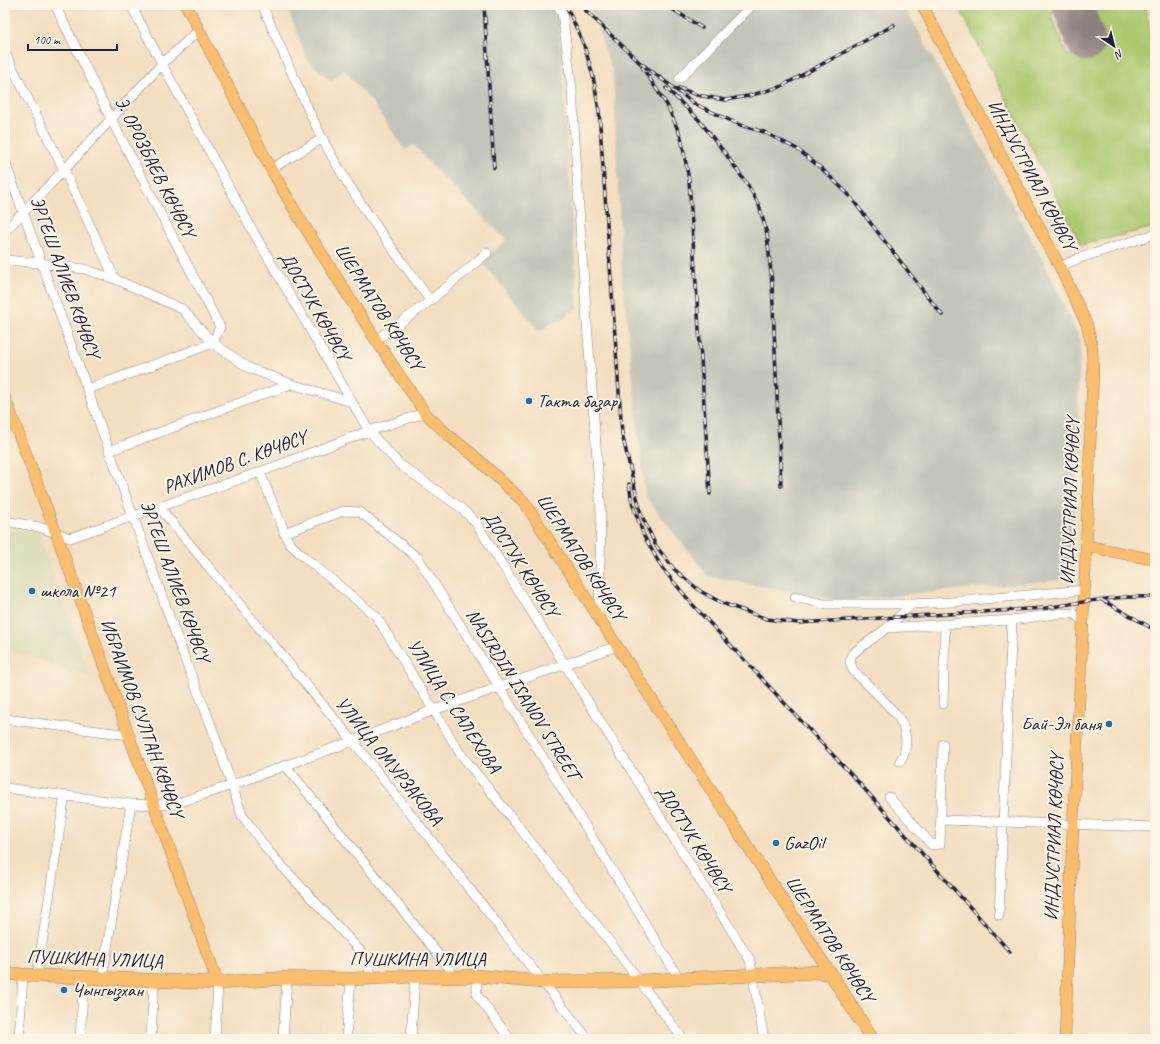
<svg xmlns="http://www.w3.org/2000/svg" width="1160" height="1044" font-family="Caveat,sans-serif">
<rect width="100%" height="100%" fill="#fcf5e5"/>
<filter id="ink" filterUnits="userSpaceOnUse"><feTurbulence type="fractalNoise" baseFrequency=".025" numOctaves="2"/><feDisplacementMap in="SourceGraphic" scale="8" xChannelSelector="R" yChannelSelector="G"/><feConvolveMatrix kernelMatrix="1 2 1 2 8 2 1 2 1" color-interpolation-filters="sRGB"/></filter>
<filter id="wash" filterUnits="userSpaceOnUse"><feTurbulence type="fractalNoise" baseFrequency=".012" numOctaves="4" result="noise"/><feDisplacementMap in="SourceGraphic" scale="16" xChannelSelector="R" yChannelSelector="G"/><feGaussianBlur stdDeviation="0.9" result="paint"/><feColorMatrix in="noise" values="0 0 0 0 0 0 0 0 0 0 0 0 0 0 0 0 0 1.4 0 .05"/><feComposite in="paint" operator="in"/></filter>
<g filter="url(#wash)">
<rect width="100%" height="100%" fill="#f3dec0"/>
<path fill="#dddebc" d="M5 529 38 533 90 677 5 649Z"/>
<path fill="#c2c6b9" d="M286 5H552L558 16 563 79 578 309 539 331 481 261 506 240 428 162 414 145 405 150 375 106 344 70 331 81 307 60 302 45Z
M589 5H904L1046 266 1081 340 1071 579 838 601 708 576 645 496 622 275 613 74Z"/>
<path fill="#abc86e" stroke="#667554" d="M958 5H1056L1057 7 1051 16 1068 56 1102 43 1088 5H1146L1155 68V227L1081 245Z"/>
<g fill="none" stroke-linecap="round" stroke-linejoin="round">
<path stroke="#8a807e" stroke-width="40" d="M1072 5 1086 41"/>
</g>
</g>
<g filter="url(#ink)">
<g fill="none" stroke-linecap="round" stroke-linejoin="round">
<defs>
<path id="minor" d="M55 5 111 119 220 327 213 343 88 389
M131 5 162 64 255 235 369 431 399 464 460 507 476 523 750 960 764 1039
M262 5C281 47 298 89 318 130 348 191 390 245 430 300
M557 5 562 12 572 90 581 241 601 513 599 617
M5 53 64 170 115 279
M679 79 752 5
M5 162 184 657 210 722 242 815 269 852 362 953 373 978
M271 169 323 138
M5 231 64 170 162 64 199 30
M5 260 40 263 84 269 115 279 182 309 213 343 249 368 291 384 352 402
M1060 267 1077 259 1155 234
M376 340 425 305 487 253
M109 451 291 384
M260 472 289 543 304 557 376 616 460 753 604 934 683 1039
M159 507 353 741 588 1039
M5 521 39 527 70 538 260 472 369 431 425 413
M284 533 343 511 360 512 418 558 500 688 680 980
M795 597 823 604H912L951 602 1085 590
M887 628 1012 620 1062 613 1074 614 1083 621
M943 704 945 624
M5 719 129 735
M900 761C909 749 907 729 898 717 886 701 867 685 853 670L850 662 852 654 887 628 912 604
M285 765 450 969 453 977
M5 788 131 804 154 805 175 804 232 785 353 741 434 710 617 646
M889 797 932 845 940 844 943 744
M941 820 1155 827
M999 915 1012 620
M37 976 65 795
M477 976V995L510 1039
M102 978 131 804
M19 1039 23 975
M80 1039 84 977
M151 1039 154 981
M215 1039 218 983
M283 1039 287 978
M346 1039 351 979
M411 1039 415 976"/>
<path id="major" d="M186 5 271 169 298 216 376 340 425 413 448 435 473 455 525 503 617 646 831 974
M922 5 1060 267 1087 325 1092 347 1093 370 1084 602 1073 825 1065 1039
M5 398 56 533 218 983
M1087 546 1155 560"/>
<path id="highway" d="M5 973 23 975 218 983 287 978 351 979 415 976 453 977 477 976 542 982 638 981 816 972 831 974 872 1039"/>
</defs>
<use href="#minor" stroke="#8a807e" stroke-width="10"/>
<use href="#major" stroke="#8a807e" stroke-width="12"/>
<use href="#highway" stroke="#8a807e" stroke-width="14"/>
<use href="#minor" stroke="#fff" stroke-width="9"/>
<use href="#major" stroke="#fabe6d" stroke-width="11"/>
<use href="#highway" stroke="#fabe6d" stroke-width="13"/>
<defs>
<path id="rail" d="M484 5 494 168
M566 5 584 45 593 76 599 111 622 434 641 514 656 546 674 569 700 591 722 603 767 619 798 623 1046 608C1082 602 1118 595 1155 597
M580 5 639 62 695 104 740 125 764 132 797 149 822 169 848 194 942 315
M666 5 702 28
M642 67 667 105 681 137 689 180 710 494
M666 88 699 120 725 153 749 187 759 205 767 234 772 283 781 486
M679 88 697 95 725 100 748 96 780 87 894 25
M629 484 632 503 644 536 662 568 693 605 860 784 1010 952
M1102 600 1155 630"/>
</defs>
<use href="#rail" stroke="#22223b" stroke-width="3.5"/>
<use href="#rail" stroke="#fcf5e5" stroke-width="2" stroke-dasharray="6" stroke-linecap="butt"/>
</g>
</g>
<g fill="#1f6fb2" stroke="#fcf5e5" stroke-width="1.5">
<circle cx="529" cy="401" r="4"/>
<circle cx="32" cy="591" r="4"/>
<circle cx="1109" cy="724" r="4"/>
<circle cx="776" cy="843" r="4"/>
<circle cx="64" cy="990" r="4"/>
</g>
<g text-anchor="middle" dominant-baseline="central" stroke-width="4" stroke-linejoin="round" paint-order="stroke">
<g font-size="19" fill="#22223b" stroke="#fcf5e5">
<text transform="translate(155 167) rotate(63)">Э. ОРОЗБАЕВ КӨЧӨСҮ</text>
<text transform="translate(1032 175) rotate(62)">ИНДУСТРИАЛ КӨЧӨСҮ</text>
<text transform="translate(65 277) rotate(70)">ЭРГЕШ АЛИЕВ КӨЧӨСҮ</text>
<text transform="translate(315 306) rotate(60)">ДОСТУК КӨЧӨСҮ</text>
<text transform="translate(379 307) rotate(57)">ШЕРМАТОВ КӨЧӨСҮ</text>
<text transform="translate(235 462) rotate(-20)">РАХИМОВ С. КӨЧӨСҮ</text>
<text transform="translate(1070 501) rotate(-88)">ИНДУСТРИАЛ КӨЧӨСҮ</text>
<text transform="translate(581 557) rotate(57)">ШЕРМАТОВ КӨЧӨСҮ</text>
<text transform="translate(521 564) rotate(57)">ДОСТУК КӨЧӨСҮ</text>
<text transform="translate(175 581) rotate(70)">ЭРГЕШ АЛИЕВ КӨЧӨСҮ</text>
<text transform="translate(523 694) rotate(58)">NASIRDIN ISANOV STREET</text>
<text transform="translate(454 706) rotate(57)">УЛИЦА С. САЛЕХОВА</text>
<text transform="translate(142 718) rotate(70)">ИБРАИМОВ СУЛТАН КӨЧӨСҮ</text>
<text transform="translate(389 761) rotate(51)">УЛИЦА ОМУРЗАКОВА</text>
<text transform="translate(1054 837) rotate(-88)">ИНДУСТРИАЛ КӨЧӨСҮ</text>
<text transform="translate(694 839) rotate(58)">ДОСТУК КӨЧӨСҮ</text>
<text transform="translate(830 939) rotate(57)">ШЕРМАТОВ КӨЧӨСҮ</text>
<text transform="translate(95 959) rotate(2)">ПУШКИНА УЛИЦА</text>
<text x="418" y="959">ПУШКИНА УЛИЦА</text>
</g>
<g font-size="19" fill="#22223b" stroke="#fcf5e5" text-anchor="start">
<text x="537" y="401">Такта базар</text>
<text x="40" y="591">школа №21</text>
<text x="1101" y="724" text-anchor="end">Бай-Эл баня</text>
<text x="784" y="843">GazOil</text>
<text x="72" y="990">Чынгызхан</text>
</g>
</g>
<rect width="1160" height="1044" fill="none" stroke="#fcf5e5" stroke-width="20"/>
<g transform="translate(1114 46) rotate(145)" stroke="#fcf5e5" stroke-width="3" paint-order="stroke">
<path d="M0-3L7 15L0 10L-7 15Z" fill="#22223b"/>
<text y="-6" font-size="11" font-weight="bold" text-anchor="middle" fill="#22223b">N</text>
</g>
<path d="M28 44v6h89v-6" fill="none" stroke="#22223b" stroke-width="2"/>
<text x="34" y="44" font-size="12" fill="#22223b" stroke="#fcf5e5" stroke-width="3" paint-order="stroke">100 m</text>
</svg>
